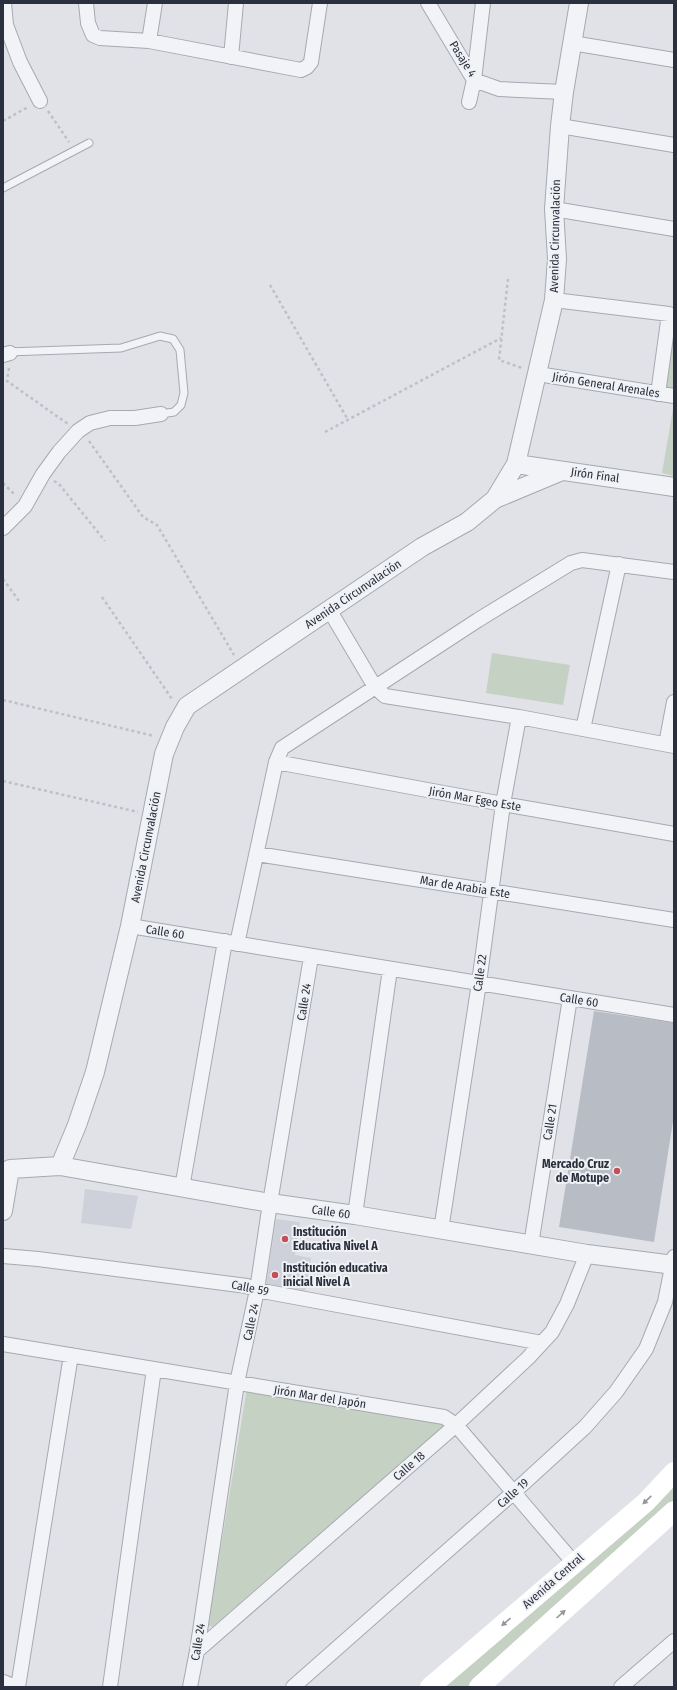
<svg xmlns="http://www.w3.org/2000/svg" width="677" height="1690" font-family="'Fira Sans Condensed',sans-serif">
<rect width="100%" height="100%" fill="#e0e2e8"/>
<path fill="#ced1d9" d="M85 1189 138 1196 131 1229 81 1223Z
M276 1219 300 1222 295 1255 311 1258 305 1292 266 1286Z"/>
<path fill="#c5d1c2" d="M674 329V389L664 388Z
M674 403V476L662 473Z
M492 653 570 665 563 705 486 693Z
M247 1388 443 1422 444 1426 212 1627 208 1625Z
M674 1478V1504L470 1687H441Z"/>
<path fill="#b8bcc4" d="M594 1011 674 1023V1115L654 1242 559 1227Z"/>
<g fill="none" stroke-linecap="round" stroke-linejoin="round">
<defs>
<path id="service" d="M3 188 89 143
M7 352 121 348 160 336 173 339 180 350 184 393 181 405 174 412 161 414"/>
<path id="minor" d="M4 3 6 25 20 62 40 101
M86 3 88 23 93 35 100 38 149 41 301 70 307 67 311 62 320 3
M428 3 474 80 499 89 564 92
M149 41 155 3
M572 43 674 60
M231 57 236 3
M469 102 474 80 483 3
M560 126 674 145
M554 209 674 229
M554 300 669 314 658 394
M3 355 10 353
M538 374 674 396
M3 528 25 506 43 474 59 452 78 431 90 423 110 418H135L161 414
M330 611 375 687 385 696 519 717 674 746
M583 729 619 564
M666 744 674 702
M276 762 503 804 674 834
M257 854 674 920
M130 926 674 1015
M237 944 276 762 282 748 478 620 571 563 582 560 674 572
M182 1188 225 941
M355 1215 390 969
M441 1230 479 983 503 804 519 717
M531 1245 570 998
M3 1256 38 1259 247 1286 257 1290 542 1343
M3 1344 444 1417 456 1425 574 1563
M197 1651 456 1425 528 1358 552 1332 567 1304 587 1254
M18 1687 71 1355
M110 1687 154 1369
M190 1687 197 1651 237 1383 257 1290 270 1203 311 957
M293 1687 514 1492 585 1427 616 1392 646 1349 665 1302 674 1257
M621 1687 674 1641"/>
<path id="tertiary" d="M516 464 674 487
M495 499 562 471
M60 1166 77 1125 95 1072 130 926 164 754 175 727 187 706 422 547 467 522 495 499 516 464 554 300 557 259 554 209 560 126 564 92 579 3
M3 1211 10 1169 60 1166 270 1203 355 1215 587 1254 674 1265
M3 1684 10 1687"/>
</defs>
<use href="#service" stroke="#a6a9b1" stroke-width="9"/>
<use href="#minor" stroke="#a6a9b1" stroke-width="16"/>
<use href="#tertiary" stroke="#a6a9b1" stroke-width="20"/>
<path stroke="#bec0c6" stroke-width="2.5" stroke-dasharray="3 3" stroke-linecap="butt" d="M48 111 69 142
M3 121 28 107
M508 279 499 360 522 368
M270 285 348 420
M9 368 7 381 68 424
M325 432 501 338
M89 441 143 517 157 525 234 655
M54 481 59 484 105 541
M3 483 15 495
M3 579 19 601
M102 597 172 699
M3 700 154 736
M3 781 138 812"/>
<use href="#service" stroke="#f2f3f6" stroke-width="7"/>
<use href="#minor" stroke="#f2f3f6" stroke-width="14"/>
<use href="#tertiary" stroke="#f2f3f6" stroke-width="18"/>
<path stroke="#fff" stroke-width="20" d="M430 1687 646 1502 674 1472
M479 1687 674 1511"/>
</g>
<defs><path id="oneway-solid" d="M-6-.8H1V-3.2L6.5 0L1 3.2V.8H-6Z"/></defs>
<g fill="#94989e">
<use href="#oneway-solid" transform="translate(647 1500) rotate(136)"/>
<use href="#oneway-solid" transform="translate(561 1614) rotate(-42)"/>
<use href="#oneway-solid" transform="translate(506 1622) rotate(139)"/>
</g>
<g fill="#c2505a" stroke="#eff1f5" stroke-width="1.5">
<circle cx="617" cy="1171" r="4"/>
<circle cx="285" cy="1239" r="4"/>
<circle cx="275" cy="1275" r="4"/>
</g>
<g text-anchor="middle" dominant-baseline="central" stroke-width="4" stroke-linejoin="round" paint-order="stroke">
<g font-size="12" fill="#2a303d" stroke="#eff1f5">
<text transform="translate(463 59) rotate(58)">Pasaje 4</text>
<text transform="translate(555 236) rotate(-89)">Avenida Circunvalación</text>
<text transform="translate(606 385) rotate(9)">Jirón General Arenales</text>
<text transform="translate(595 475) rotate(8)">Jirón Final</text>
<text transform="translate(353 594) rotate(-34)">Avenida Circunvalación</text>
<text transform="translate(475 799) rotate(10)">Jirón Mar Egeo Este</text>
<text transform="translate(146 847) rotate(-79)">Avenida Circunvalación</text>
<text transform="translate(465 887) rotate(9)">Mar de Arabia Este</text>
<text transform="translate(165 932) rotate(9)">Calle 60</text>
<text transform="translate(480 973) rotate(-82)">Calle 22</text>
<text transform="translate(579 1000) rotate(9)">Calle 60</text>
<text transform="translate(304 1002) rotate(-81)">Calle 24</text>
<text transform="translate(550 1122) rotate(-81)">Calle 21</text>
<text transform="translate(331 1212) rotate(8)">Calle 60</text>
<text transform="translate(250 1288) rotate(11)">Calle 59</text>
<text transform="translate(251 1322) rotate(-78)">Calle 24</text>
<text transform="translate(320 1397) rotate(9)">Jirón Mar del Japón</text>
<text transform="translate(409 1466) rotate(-41)">Calle 18</text>
<text transform="translate(513 1493) rotate(-42)">Calle 19</text>
<text transform="translate(553 1581) rotate(-41)">Avenida Central</text>
<text transform="translate(198 1642) rotate(-81)">Calle 24</text>
</g>
<g font-size="12" font-weight="bold" fill="#2a303d" stroke="#eff1f5" text-anchor="start">
<text x="609" y="1164" text-anchor="end">Mercado Cruz<tspan x="609" dy="14">de Motupe</tspan></text>
<text x="293" y="1232">Institución<tspan x="293" dy="14">Educativa Nivel A</tspan></text>
<text x="283" y="1268">Institución educativa<tspan x="283" dy="14">inicial Nivel A</tspan></text>
</g>
</g>
<rect width="677" height="1690" fill="none" stroke="#2a303d" stroke-width="8"/>
</svg>
